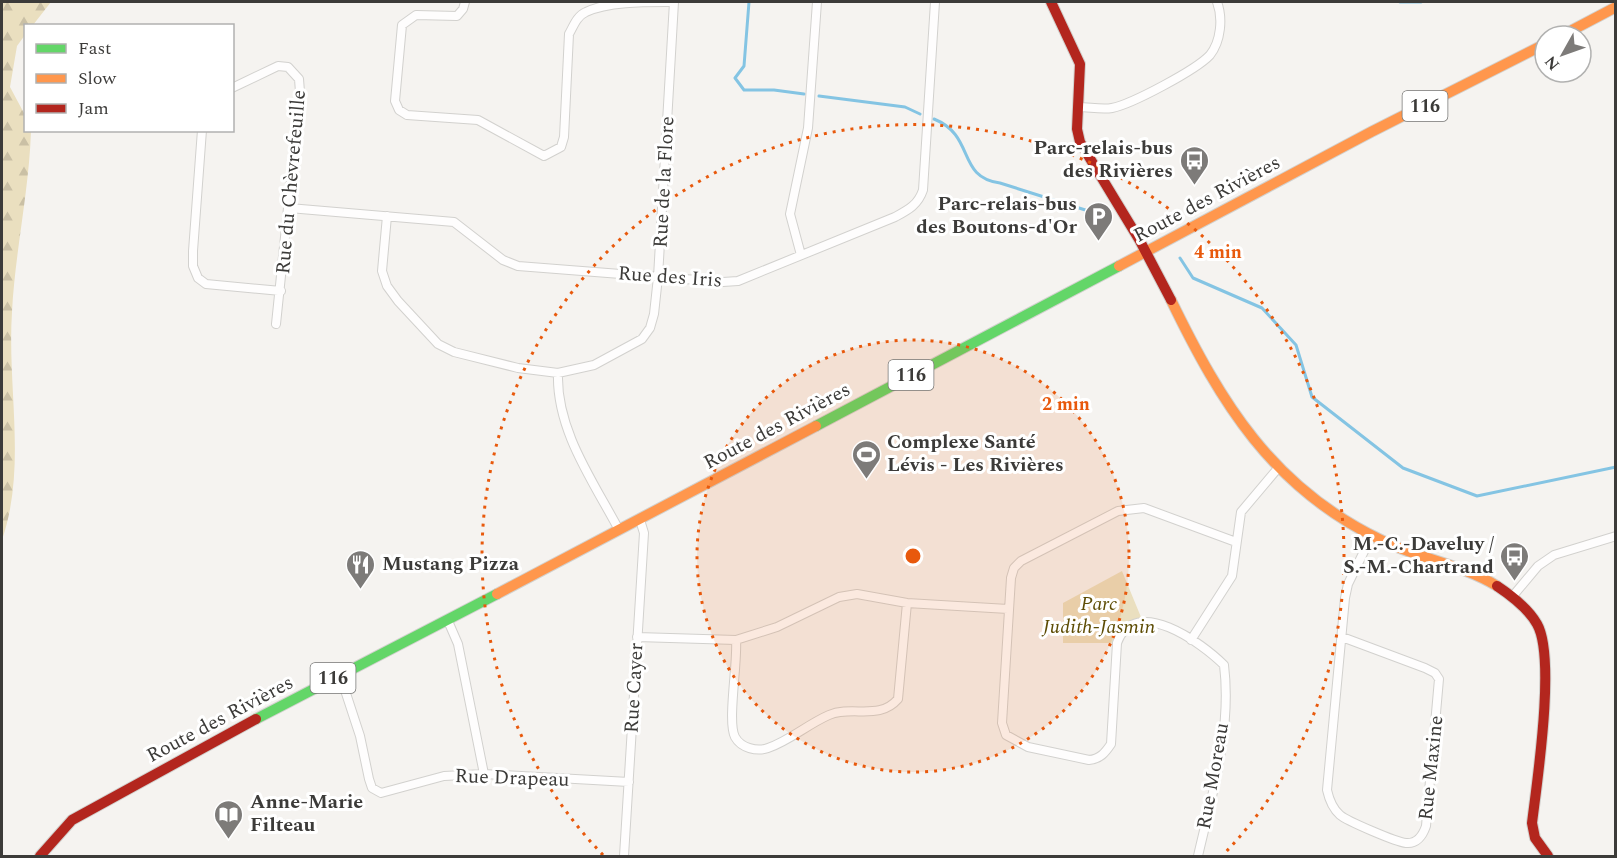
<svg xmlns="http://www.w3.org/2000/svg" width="1617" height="858" font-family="Spectral,serif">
<defs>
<pattern id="forest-firs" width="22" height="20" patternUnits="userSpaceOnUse" patternTransform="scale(1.5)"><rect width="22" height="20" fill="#eadfbf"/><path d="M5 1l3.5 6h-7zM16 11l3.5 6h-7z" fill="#cac0a5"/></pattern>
</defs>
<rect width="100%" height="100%" fill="#f5f3f0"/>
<path fill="url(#forest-firs)" d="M2 2H51L33 25 26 26 25 35 17 46 10 87 25 115 26 130 31 131C29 192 15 252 12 312 7 388 27 467 2 540Z"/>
<path fill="#eadfbf" d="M1122 571 1143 622 1134 624 1117 643H1063V603Z"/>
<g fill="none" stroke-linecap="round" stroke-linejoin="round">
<path stroke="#84c4e3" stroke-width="3" d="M749 2 744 66 735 78 744 90H774L804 94
M1400 2H1421
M819 96 905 107 920 114
M934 119C976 136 956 177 1000 183L1098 214
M1180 258 1193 278 1262 308 1296 345 1312 397 1403 468 1477 496 1616 467"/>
<defs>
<path id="street" d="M465 2 463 9 457 16 416 15 402 25 395 101 399 110 407 115 478 120 544 156 561 147 564 137 569 34C574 25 577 16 586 12 608 1 650 2 674 2
M232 88 278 66 288 67 299 79 300 92 276 324
M1079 107C1089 107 1102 110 1112 108 1132 104 1196 70 1210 55 1221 41 1223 18 1217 2
M202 130 193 251V266L198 278 206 284 281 291
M289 208 454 222 503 260 518 266 723 282 738 281 895 217C908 210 918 205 923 190L935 2
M387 216 382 271 387 286 398 301 438 344 454 352 518 368 558 373 594 365 642 339 650 328 654 314 658 277 674 2
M801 255 790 214 808 128 817 2
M558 373C556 430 593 481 619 530
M1512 597 1538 566 1554 555 1616 536
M448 621 458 644 484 774
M637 637 736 640 777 627 839 597 857 594 907 603 1008 609
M1342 637 1425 668 1435 673 1439 679 1426 826C1423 835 1417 844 1406 843 1396 842 1347 821 1340 815 1332 808 1329 799 1327 790L1345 598 1348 584 1372 535
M736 640C738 662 727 722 735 737 741 748 757 752 768 748 789 741 808 724 829 715 853 705 879 721 898 699L907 603
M1191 640 1232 576 1241 512 1279 467
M340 675 360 736 369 779 372 788 381 793 444 776 484 774 629 782
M624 856 644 533 640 520
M1198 856C1212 795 1232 729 1224 665 1202 643 1135 594 1117 643L1111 744C1105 753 1100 759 1089 760L1028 747 1006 735 1002 723 1011 578 1014 568 1021 561 1118 511 1144 508 1236 542"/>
<path id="fast" d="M816 426 1119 266
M256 719 497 594"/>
<path id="slow" d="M1561 36 1616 7
M1119 266 1371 132 1545 44
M1171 300C1221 403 1272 487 1379 539 1416 558 1461 564 1497 586
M497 594 816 426"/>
<path id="jam" d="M1051 2 1080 64 1077 129 1080 142 1140 241 1171 300
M1497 586C1512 596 1528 608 1537 624 1556 657 1537 782 1532 823L1535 838 1548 856
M40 856 72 820 256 719"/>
</defs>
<use href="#street" stroke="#d2d1ce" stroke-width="10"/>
<use href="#fast" stroke="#d2d1ce" stroke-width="12"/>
<use href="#slow" stroke="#d2d1ce" stroke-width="12"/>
<use href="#jam" stroke="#d2d1ce" stroke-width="12"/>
<use href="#street" stroke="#fefdfd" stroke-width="8"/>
<use href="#fast" stroke="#63d668" stroke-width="10"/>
<use href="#slow" stroke="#ff974d" stroke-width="10"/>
<use href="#jam" stroke="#b3261e" stroke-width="10"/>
</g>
<circle cx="913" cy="556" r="216" fill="#e8590c" fill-opacity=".12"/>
<g fill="none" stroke="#e8590c" stroke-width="3" stroke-dasharray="3 6">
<circle cx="913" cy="556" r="216"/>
<path d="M603 855A431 431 0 1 1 1223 855"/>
</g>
<defs>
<symbol id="bus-pin" viewBox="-11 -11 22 30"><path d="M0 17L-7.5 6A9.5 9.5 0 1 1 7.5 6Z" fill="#7d7b79" stroke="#fff"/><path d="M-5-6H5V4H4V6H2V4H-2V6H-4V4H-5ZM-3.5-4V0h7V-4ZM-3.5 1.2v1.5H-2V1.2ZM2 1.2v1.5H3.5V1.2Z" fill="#fff"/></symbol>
<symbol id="parking-pin" viewBox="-11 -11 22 30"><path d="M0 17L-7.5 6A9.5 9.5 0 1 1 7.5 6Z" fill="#7d7b79" stroke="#fff"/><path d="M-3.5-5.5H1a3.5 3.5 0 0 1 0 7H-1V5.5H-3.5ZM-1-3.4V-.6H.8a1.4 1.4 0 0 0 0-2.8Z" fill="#fff"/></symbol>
<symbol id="stadium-pin" viewBox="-11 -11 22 30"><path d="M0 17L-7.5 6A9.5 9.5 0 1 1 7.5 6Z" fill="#7d7b79" stroke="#fff"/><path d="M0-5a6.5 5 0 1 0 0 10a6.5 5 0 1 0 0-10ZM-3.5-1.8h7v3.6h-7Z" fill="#fff"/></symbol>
<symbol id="restaurant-pin" viewBox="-11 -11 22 30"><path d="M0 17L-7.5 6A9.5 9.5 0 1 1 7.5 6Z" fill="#7d7b79" stroke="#fff"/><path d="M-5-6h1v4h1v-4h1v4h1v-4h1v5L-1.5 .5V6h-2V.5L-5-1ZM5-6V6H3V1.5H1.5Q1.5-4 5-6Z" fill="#fff"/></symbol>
<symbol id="library-pin" viewBox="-11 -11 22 30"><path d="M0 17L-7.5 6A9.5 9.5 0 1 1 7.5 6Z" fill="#7d7b79" stroke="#fff"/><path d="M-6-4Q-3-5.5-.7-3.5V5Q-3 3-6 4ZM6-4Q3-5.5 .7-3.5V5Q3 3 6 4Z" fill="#fff"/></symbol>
</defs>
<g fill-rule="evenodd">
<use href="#bus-pin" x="1178" y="144" width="33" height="45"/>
<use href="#parking-pin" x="1082" y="200" width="33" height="45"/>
<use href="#stadium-pin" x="850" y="438" width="33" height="45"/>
<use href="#bus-pin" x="1498" y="540" width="33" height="45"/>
<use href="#restaurant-pin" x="344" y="548" width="33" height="45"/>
<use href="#library-pin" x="212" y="798" width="33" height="45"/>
</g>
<g text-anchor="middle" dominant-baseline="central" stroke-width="6" stroke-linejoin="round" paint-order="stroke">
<g fill="#fff" stroke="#767674" stroke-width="1.5">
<rect x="1402.5" y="91" width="45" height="30" rx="4.5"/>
<rect x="888.5" y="360" width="45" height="30" rx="4.5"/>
<rect x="310.5" y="663" width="45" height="30" rx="4.5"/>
</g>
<g font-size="18" font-weight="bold" fill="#3c3b39">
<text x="1425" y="106">116</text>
<text x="911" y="375">116</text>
<text x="333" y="678">116</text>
</g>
<g font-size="20" font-weight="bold" fill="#3c3b39" stroke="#fff" text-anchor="end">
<text x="1173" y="148">Parc-relais-bus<tspan x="1173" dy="23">des Rivières</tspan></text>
<text x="1077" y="204">Parc-relais-bus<tspan x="1077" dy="23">des Boutons-d'Or</tspan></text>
<text x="887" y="442" text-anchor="start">Complexe Santé<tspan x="887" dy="23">Lévis - Les Rivières</tspan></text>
<text x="1494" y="544">M.-C.-Daveluy /<tspan x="1494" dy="23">S.-M.-Chartrand</tspan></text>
<text x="382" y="564" text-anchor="start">Mustang Pizza</text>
<text x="250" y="802" text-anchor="start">Anne-Marie<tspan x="250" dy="23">Filteau</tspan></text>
</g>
<g font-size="20" fill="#3c3b39" stroke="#fff">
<text transform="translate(291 182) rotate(-85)">Rue du Chèvrefeuille</text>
<text transform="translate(664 182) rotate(-87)">Rue de la Flore</text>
<text transform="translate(1207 199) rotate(-28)">Route des Rivières</text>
<text transform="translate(670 277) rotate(4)">Rue des Iris</text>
<text transform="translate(777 426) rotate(-28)">Route des Rivières</text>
<text transform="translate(634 688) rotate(-87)">Rue Cayer</text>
<text transform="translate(220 719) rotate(-28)">Route des Rivières</text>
<text transform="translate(1431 768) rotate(-84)">Rue Maxine</text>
<text transform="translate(1213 776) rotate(-80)">Rue Moreau</text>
<text transform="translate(512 778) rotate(2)">Rue Drapeau</text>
</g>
<g font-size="20" font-style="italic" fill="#5d4c04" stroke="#fff">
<text x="1099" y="604">Parc<tspan x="1099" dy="23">Judith-Jasmin</tspan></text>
</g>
</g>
<circle cx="913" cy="556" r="9" fill="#e8590c" stroke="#fff" stroke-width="3"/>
<g font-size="18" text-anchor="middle" font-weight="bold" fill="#e8590c" stroke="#fff" stroke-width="6" stroke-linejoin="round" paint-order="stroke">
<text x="1218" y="258">4 min</text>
<text x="1066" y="410">2 min</text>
</g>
<rect width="1617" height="858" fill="none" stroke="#3c3b39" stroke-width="6"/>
<rect x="24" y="24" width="210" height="108" fill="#ffffff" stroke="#b1b1b0" stroke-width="1.5"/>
<rect x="36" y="44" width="30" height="9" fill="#63d668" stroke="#b1b1b0" stroke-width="1.5"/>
<text x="78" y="54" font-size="18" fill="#3c3b39">Fast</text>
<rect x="36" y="74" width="30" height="9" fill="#ff974d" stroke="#b1b1b0" stroke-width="1.5"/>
<text x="78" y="84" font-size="18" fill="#3c3b39">Slow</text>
<rect x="36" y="104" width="30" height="9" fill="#b3261e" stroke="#b1b1b0" stroke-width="1.5"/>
<text x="78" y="114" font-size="18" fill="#3c3b39">Jam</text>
<g transform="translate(1563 54) rotate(230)"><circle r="28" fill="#ffffff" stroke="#b1b1b0" stroke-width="1.5"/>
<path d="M0-4.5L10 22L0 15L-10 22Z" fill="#7d7b79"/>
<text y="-9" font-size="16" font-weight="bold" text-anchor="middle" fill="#3c3b39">N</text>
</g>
</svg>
